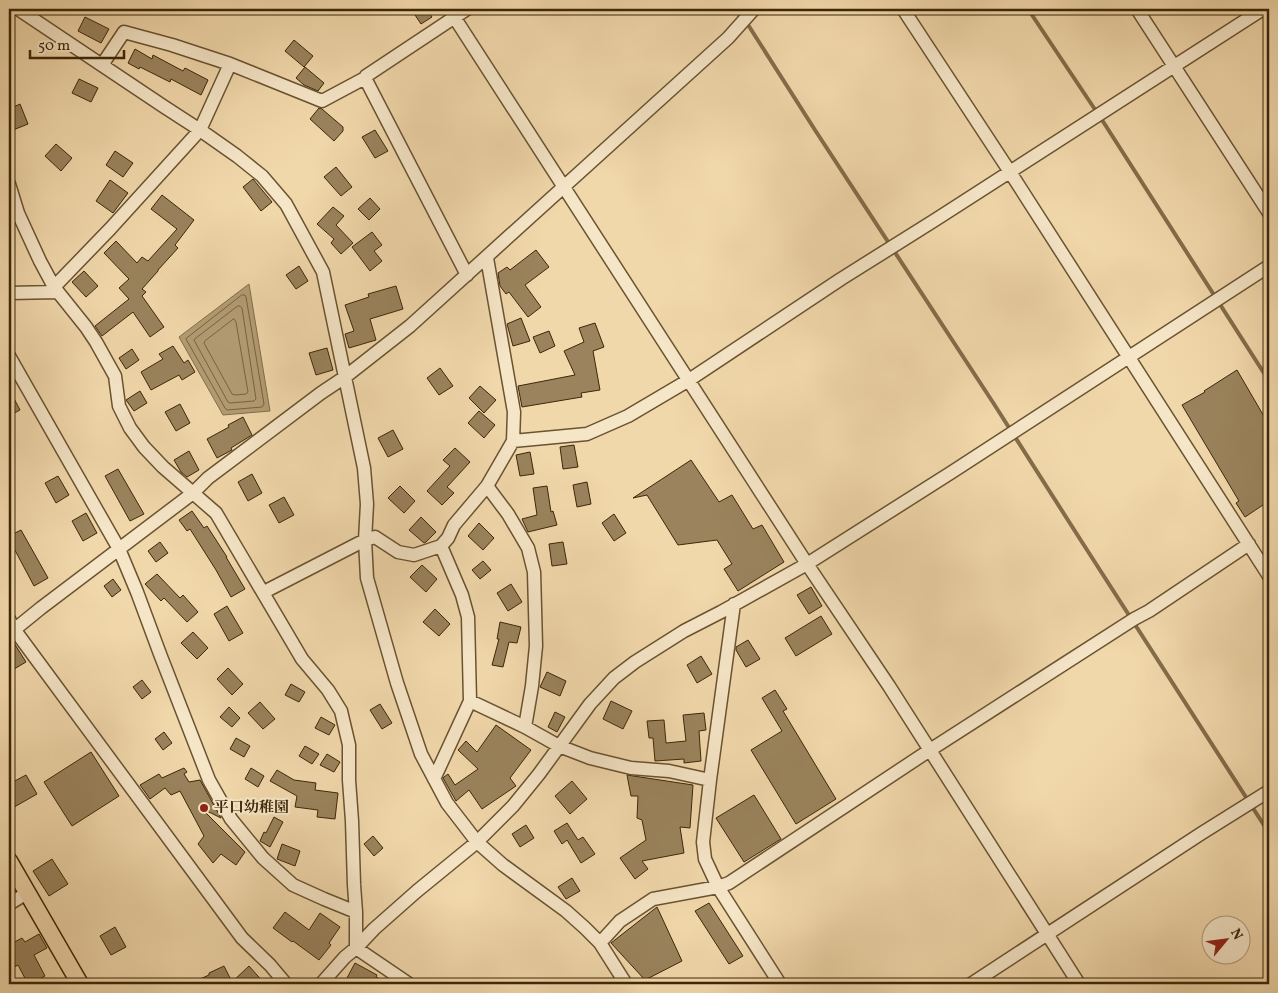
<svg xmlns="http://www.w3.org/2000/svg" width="1278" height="993" font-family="Vollkorn,'Noto Serif JP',serif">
<rect width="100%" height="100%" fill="#f1d8ab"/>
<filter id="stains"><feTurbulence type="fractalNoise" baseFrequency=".004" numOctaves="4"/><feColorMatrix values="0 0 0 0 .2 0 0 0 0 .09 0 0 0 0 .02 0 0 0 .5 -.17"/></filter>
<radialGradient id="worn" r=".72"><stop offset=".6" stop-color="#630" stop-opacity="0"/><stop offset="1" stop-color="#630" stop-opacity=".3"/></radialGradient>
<path fill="#b39c74" stroke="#836d49" d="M249 284 270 411 223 415 179 337Z"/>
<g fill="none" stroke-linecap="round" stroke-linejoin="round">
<path stroke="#78623e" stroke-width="1" d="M242 295H245L246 297 264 404 262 407 227 410 225 408 186 339Z
M238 306H240L242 308 256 399 254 401 230 403 228 402 194 340Z
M234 319 236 322 248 392 246 394 235 395 232 394 204 343 205 341Z"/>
<path stroke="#836d49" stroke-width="4" d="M738 9 815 130 994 404 1080 539 1269 833
M1028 9 1104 123 1269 381"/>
</g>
<path fill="#9a835d" stroke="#3c2708" d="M411 9H426L432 17 421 24Z
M85 17 109 29 101 43 78 31Z
M294 40 313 56 304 67 285 51Z
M135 49 152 59 153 55 183 71 185 68 208 80 201 95 171 79 170 82 140 67 139 69 128 63Z
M305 67 324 83 318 91 304 85 296 78Z
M79 79 98 88 91 102 72 93Z
M20 104 28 124 13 130 9 121V109Z
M319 108 322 109 343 127V131L334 141 310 119Z
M375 130 388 151 375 158 362 137Z
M56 144 72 158 61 171 45 156Z
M115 151 133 163 123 177 106 165Z
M336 167 352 187 341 196 324 177Z
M253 179 272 202 261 211 243 187Z
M110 180 128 193 113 213 96 201Z
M162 195 194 220 175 245 178 248 158 270V271L142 289 146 292 142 296 164 327 150 337 133 312 102 336 95 326 129 299 119 288 129 279 104 253 116 241 137 263 142 257 148 261 177 229 151 209Z
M370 198 380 209 369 220 358 209Z
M333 207 344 216 336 225 353 243 341 254 331 243 334 239 317 224Z
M372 232 382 245 374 251 382 261 370 271 352 247Z
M536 250 549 267 525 285 541 307 528 317 509 292 506 294 500 286 498 273 507 267 510 270Z
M299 266 308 281 296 289 286 275Z
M84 271 98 286 86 297 72 282Z
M396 286 403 309 370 319 376 340 349 348 345 334 354 331 345 305 369 297 368 294Z
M521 318 530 341 513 346 507 324Z
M595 323 604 347 593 351 600 390 581 393 582 397 522 407 518 386 575 375 564 351 584 342 579 328Z
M549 331 555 346 540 353 533 337Z
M173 346 184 363 188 360 195 372 182 380 179 375 151 390 141 372 163 359 159 354Z
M327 348 333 370 316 375 309 353Z
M132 349 139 360 126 369 119 358Z
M440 368 453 386 439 395 427 378Z
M1237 370 1269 425V501L1245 517 1236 503 1239 501 1182 405 1205 392 1204 391Z
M480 386 496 400 484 413 469 398Z
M9 389 20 410 9 416Z
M140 391 147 403 134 411 126 400Z
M180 404 190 423 176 431 165 412Z
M479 411 495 425 484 438 468 423Z
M243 417 252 435 231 448 232 450 217 458 207 439 229 427 228 425Z
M393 430 403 449 388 457 378 438Z
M574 445 578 467 563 469 560 447Z
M455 448 470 462 447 487 454 493 442 505 427 491 450 466 443 460Z
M189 451 199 470 187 477 181 472 174 460Z
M530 452 534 474 520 476 516 455Z
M691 460 719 502 732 495 753 529 762 525 784 562 738 591 724 569 732 564 717 540 678 545 647 495 633 498Z
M118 469 144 514 130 521 105 476Z
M252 474 262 493 248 501 238 482Z
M58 476 69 495 56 503 45 483Z
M587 482 591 504 577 507 573 485Z
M400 486 415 501 404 513 388 498Z
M547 486 551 512 553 511 557 525 528 532 522 519 537 515 533 488Z
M284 497 294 515 279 523 269 505Z
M192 511 204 528 207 526 227 557H226L245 589 231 597 216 570 190 529 187 531 179 520Z
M86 513 97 533 83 541 72 521Z
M614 514 626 533 614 541 602 523Z
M421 517 436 532 426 542 424 543 409 530Z
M479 523 494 538 483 550 468 536Z
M21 530 48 578 34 586 9 539V536Z
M160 542 168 553 156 562 148 551Z
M563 542 567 564 552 566 549 544Z
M483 561 491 570 480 579 472 570Z
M422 565 437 579 426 592 410 577Z
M157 574 180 598 183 595 198 612 187 622 164 598 161 601 145 584Z
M113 579 121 590 112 597 104 586Z
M511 584 522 602 508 611 497 593Z
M811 587 822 606 809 614 797 595Z
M227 606 243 633 229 641 214 614Z
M435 609 450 624 439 636 423 622Z
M821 616 832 634 796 656 785 638Z
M500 622 521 627 517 643 509 642 503 667 492 665 499 639H497Z
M193 632 208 648 197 659 181 643Z
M748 640 760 659 746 667 736 650V647Z
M14 643 26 662 9 672V646Z
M701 656 712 674 697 683 687 665Z
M228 668 243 684 232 695 217 679Z
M547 672 566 681 560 696 540 687Z
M142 680 151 692 142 699 133 687Z
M291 684 305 692 299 702 285 695Z
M775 690 787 709 783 711 836 799 796 824 751 750 782 731 762 698Z
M611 701 632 711 623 729 603 719Z
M260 702 275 719 263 729 248 713Z
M380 704 392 723 382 729 370 710Z
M229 707 240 718 232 727 220 717Z
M555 712 565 717 557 732 548 727Z
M704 713 706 730 699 731 701 761 684 763V759L655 761 653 738H649L647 721 664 720 666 743 686 741 683 715Z
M321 717 335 725 329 735 315 728Z
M496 725 531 750 510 778 516 786 482 809 469 790 456 801 443 778 444 777 448 774 455 785 478 769 458 750 466 741 477 752Z
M164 732 172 743 163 750 155 739Z
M236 738 250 746 244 757 230 749Z
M305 746 319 754 312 764 299 756Z
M91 752 119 796 72 826 44 782Z
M327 754 340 762 334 772 320 765Z
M184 768 187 772 184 774 189 782 200 780 221 818 201 808 245 852 236 865 221 854 213 863 198 844 204 836 180 791 171 795 165 788 150 799 140 785 159 774 162 778Z
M251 768 264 776 258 787 245 779Z
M277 770 294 780 316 783 315 790 338 793 335 819 317 817 318 810 295 807 297 796 270 781Z
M26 775 37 794 9 810V784Z
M627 775 693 785 690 828 680 827 684 853 642 861 648 869 635 879 620 858 646 840 642 820 637 818 638 796H631Z
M572 781 587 799 570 814 555 796Z
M754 795 781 839 744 862 716 818Z
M274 817 283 822 270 847 260 841 264 832 266 833Z
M567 823 578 840 583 837 595 854 581 863 567 840 562 844 554 831Z
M526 825 534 838 520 847 512 834Z
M373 836 383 848 374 856 364 844Z
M282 844 300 851 295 866 277 859Z
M52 859 68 884 49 896 33 871Z
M572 878 580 891 566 899 558 887Z
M709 903 743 956 729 964 695 911Z
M657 907 682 961 645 980 611 943Z
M285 912 309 930 320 913 340 927 329 943 331 945 319 960 293 941 292 942 273 928Z
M115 927 126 947 111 955 100 936Z
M39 934 47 948 34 955 45 976 31 984H28L18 965 9 970V945L22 938 25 942Z
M355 963 377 975 376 977 390 984H358L347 978Z
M224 966 232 982 249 966 265 984H189L209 975V973Z"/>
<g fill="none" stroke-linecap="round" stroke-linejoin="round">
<defs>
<path id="minor" d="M18 9 163 106 200 130 237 156 262 176 286 204 323 272 364 468 367 504 365 540 367 578 397 683 421 754 447 803 477 842 503 865 566 911 585 928 600 943 626 984
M449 9 807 564 889 686 1079 984
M903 9 1010 172 1269 576
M1137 9 1269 213
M102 65 124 32 172 45 230 64 322 101 365 78 366 76 467 9
M365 78 467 275
M9 184 18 213 40 261 54 287 86 327 96 342 115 376 119 406 130 428 144 447 163 467 216 513 302 659 328 690 341 711 349 745V780L352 821 354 885 356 912V948L409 984
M54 287 110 229 200 130 230 64
M9 293 57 292
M9 356 119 549 137 592 160 654 209 780 231 819 263 858 293 885 324 899 356 912
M513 441 587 434 628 416 689 380 841 279 935 220 1263 9
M487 486 508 514 528 548 534 572 536 646 532 686 525 727
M264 592 365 540 375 537 398 552 414 555 441 546 448 538 454 525 487 486 513 441 514 412 487 258
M734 604 710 780 703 842 705 859 718 887 780 984
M9 619 14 629 242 938 270 965 286 984
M9 634 41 608 193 493 208 478 321 393 345 377 410 326 728 38 754 9
M470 701 525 727 559 746 590 758 631 768 669 771 710 780
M434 779 470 701 468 617 462 595 441 546
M9 904 27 893
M600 943 620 921 653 899 718 887 729 883 930 750 1134 619 1149 611 1249 544
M321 984 345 957 356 948 374 929 417 891 477 842 513 806 539 774 590 704 614 678 635 662 684 631 721 612 807 564 952 472 1269 266
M971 984 1202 833 1269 791"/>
<path id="major" d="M9 861 80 984"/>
</defs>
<use href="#minor" stroke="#695331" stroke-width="15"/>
<use href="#major" stroke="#3c2708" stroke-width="19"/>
<use href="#minor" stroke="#f6e6c8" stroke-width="12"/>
<use href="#major" stroke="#f1d8ab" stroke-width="16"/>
</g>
<circle fill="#8f2418" stroke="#f6e6c8" stroke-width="2" cx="204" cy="808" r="5"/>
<g text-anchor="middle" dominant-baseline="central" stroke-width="4.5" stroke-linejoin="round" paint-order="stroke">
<g font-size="15" font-weight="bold" fill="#3c2708" stroke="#f6e6c8" text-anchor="start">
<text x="214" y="808">平口幼稚園</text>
</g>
</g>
<rect width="1278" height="993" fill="none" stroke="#f1d8ab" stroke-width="30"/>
<rect x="10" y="10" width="1258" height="973" fill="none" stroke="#3c2708" stroke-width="2.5"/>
<rect x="15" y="15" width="1248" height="963" fill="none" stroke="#3c2708"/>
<g transform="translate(1226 940) rotate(61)"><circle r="24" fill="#f6e6c8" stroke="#ac9a7b"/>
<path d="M0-4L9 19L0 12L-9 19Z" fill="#8f2418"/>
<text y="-8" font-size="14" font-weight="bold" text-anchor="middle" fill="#3c2708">N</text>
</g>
<path d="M30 50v8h94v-8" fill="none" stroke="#3c2708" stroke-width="2.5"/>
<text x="38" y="50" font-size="15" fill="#3c2708" stroke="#f6e6c8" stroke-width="4" paint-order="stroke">50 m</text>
<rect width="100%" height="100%" filter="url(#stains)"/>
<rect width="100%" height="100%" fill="url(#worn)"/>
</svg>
